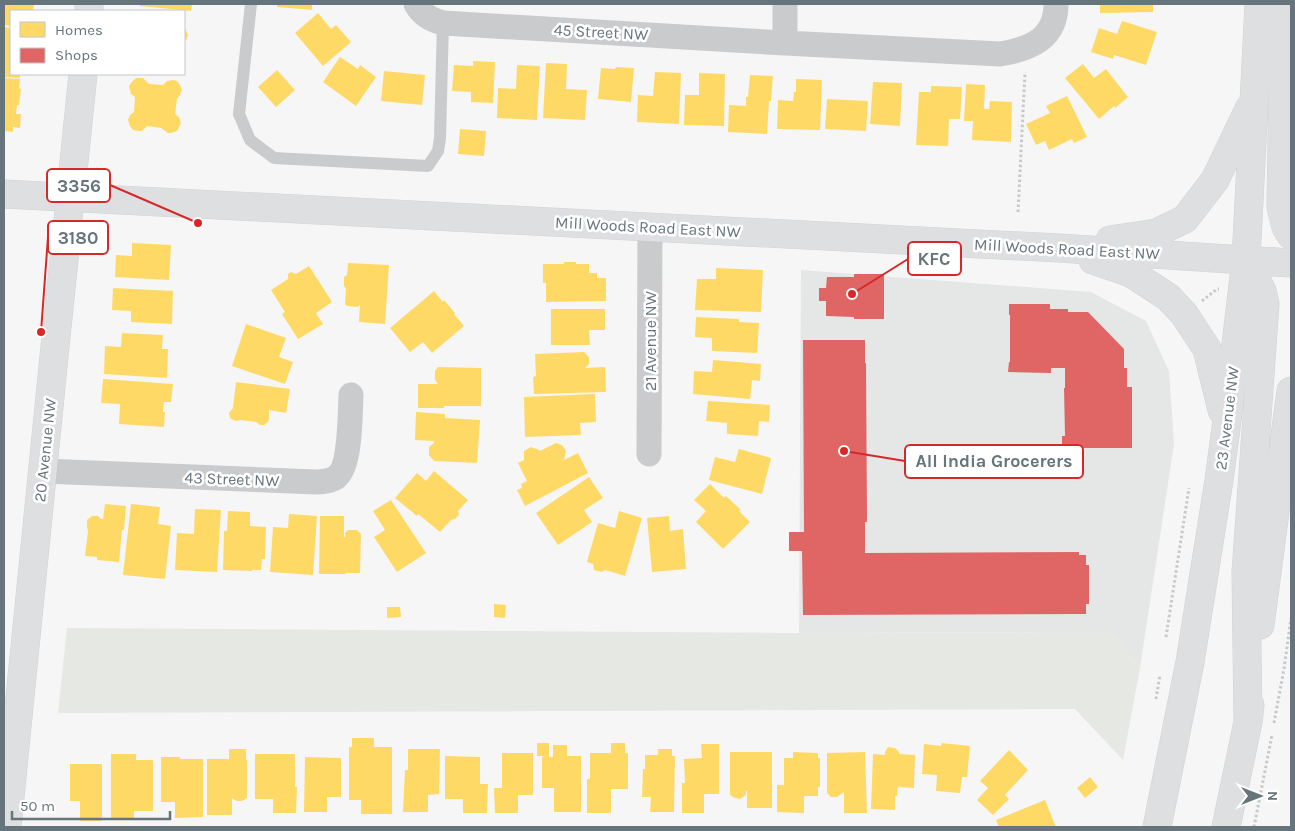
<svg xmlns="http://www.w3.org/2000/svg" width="1295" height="831" font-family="Karla,sans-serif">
<rect width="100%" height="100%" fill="#f6f6f6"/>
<path fill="#e5e6e6" d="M801 270 1091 292 1146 321 1169 371 1174 444 1140 668 1111 632 799 633Z"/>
<path fill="#e6e8e4" d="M67 628 799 633 1111 632 1140 668 1123 760 1075 709 58 713Z"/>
<path fill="#ffd966" d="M4 4H34L33 11H11V26L4 25Z
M140 4H192L191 11 140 6Z
M277 4H312V10L277 7Z
M1100 4H1153V12L1100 13Z
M318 13 331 29 336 25 351 42 323 66 295 33Z
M1122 21 1157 32 1146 65 1114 55 1113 59 1091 52 1099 28 1117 34Z
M184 26 188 35 186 40 184 43Z
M4 27 11 28V74H20V78L4 77Z
M340 57 358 69 360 65 376 77 356 106 323 82Z
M473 61 495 62 493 103 471 102V92L452 91 454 65 473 66Z
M546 63 567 64 566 89 587 90 585 120 543 118Z
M1083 64 1094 78 1106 69 1128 97 1115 108 1114 106 1099 119 1065 78Z
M517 65 540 66 537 120 497 118 498 88 516 89Z
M616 67 634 68 631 102 598 99 601 68 615 69Z
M277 70 295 90 276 107 258 87Z
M384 71 425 75 422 105 381 101Z
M655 72 681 73 679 124 637 122 638 95 653 96Z
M699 73 725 74 724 126 684 125 685 95H699Z
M750 75 773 76 771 101H769L767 134 728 132 729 105 746 106V97H748Z
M4 78 20 79 19 88 21 89 19 105H17L16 114H21L20 128 13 127V132L4 131Z
M136 78H143L149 84 163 85 167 81 173 80 177 81 180 85 182 90 180 95 177 99 175 114 179 117 181 123 177 131 171 133H168L161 128 147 126 142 131H138L133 130 130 126 128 120 130 115 134 112 135 97 131 94 129 86 131 83Z
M796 79 822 80 820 130 777 129 778 100 793 101 794 92H796Z
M873 82 902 83 900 126 870 124Z
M966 84 985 85 984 109H989L990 101 1012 102 1011 142 972 140 973 121H964Z
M931 86 962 87 960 119H949L948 146 916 145 919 92H931Z
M1067 96 1087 137 1074 143 1072 139 1049 150 1045 141 1036 145 1026 124 1050 113 1046 106Z
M827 99 868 101 866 131 825 129Z
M460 129 486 131 484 156 458 154Z
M132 243 171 245 169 280 115 277 116 255 132 256Z
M564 262H576V264H589V273H597V278H606V301L546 302V283H543V264H564Z
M348 263 389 265 385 324 359 322 360 305 357 307 347 306 345 304 346 289 344 286V277L347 275Z
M309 266 332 302 316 313 323 324 298 339 282 314 285 312 271 290 288 279V274L291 272 296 274Z
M716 268 763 270 761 312 695 310 697 279H716Z
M113 288 173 291 172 324 131 322V311L112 310Z
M434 291 443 302 444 300 455 313 454 314 464 326 432 353 423 342 410 352 390 328Z
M551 309H605V330H589L590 345H551Z
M696 317 739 319V322L759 323 757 353 712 351V338L695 337Z
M246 324 286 338 279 357 293 362 285 384 232 366Z
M122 333 163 335 162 349H168L167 378 104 374 105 346 121 347Z
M584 352 589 357V364L585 368 605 367 606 392 534 394 533 377 536 376 535 354Z
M713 360 761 364 760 381 752 380 750 399 693 394 694 371 712 372Z
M438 367 481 368V406H444V408H418V384H438L435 380V371Z
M103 379 173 384 171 402H164L163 412H165L164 427 119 424 120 404 101 403Z
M236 382 290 389 286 413 269 410V419L268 422 264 425H260L256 422 241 420 237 421 233 420 230 418 229 413 233 408Z
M595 394 596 422 580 423 581 435 525 437 524 397Z
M708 401 770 405 769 422 759 421 758 436 727 434V423L706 421Z
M416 412 445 414V418L480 420 477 463 434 461 429 455V447L434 443V441L415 440Z
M556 443 562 445 566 451 564 460 578 453 588 473 525 506 517 490 522 488 521 484 527 481 518 463 524 460V451L531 447 539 450 540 451Z
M739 449 771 458 762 494 709 480 715 457 735 462Z
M434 471 468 500 458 511 459 515 455 519 451 520 440 532 418 514 417 516 395 498 417 473 426 481Z
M589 477 603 498 584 510 592 522 558 545 536 513Z
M710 484 724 498 726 496 741 510 739 511 750 522 723 549 696 522 706 511 694 500Z
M391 500 426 553 397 572 374 537 385 530 373 511Z
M105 504 126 506 124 530H122L119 562 97 560V557L85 556 88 531 87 527V520L92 516H98L101 519H103Z
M131 504 160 507 158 524 171 526 165 579 123 575Z
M195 509 221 510 217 572 175 570 177 533 194 534Z
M228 511 250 512V526L266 527 265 559H262L261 570H252V571L223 570 224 531H227Z
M619 511 642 518 625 576 605 570 601 572 594 570 593 564 587 562 598 523 615 528Z
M289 514 317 516 313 575 270 572 273 527 288 528Z
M320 516H344V537H345V533L348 530H357L361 534 360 573H346V574H319Z
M669 516 670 531 683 529 686 569 652 572 647 518Z
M494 604 506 605 505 618 494 617Z
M387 607H400L401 617 387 618Z
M352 738H374V747H392V814H361V800H349V747H352Z
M537 743H549V757H553V745H567V756H581V812H554V788H542V757L544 756H537Z
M611 743H625V753H628V789H611V813H587V779H590V753H611Z
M942 743 970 746 967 777H962L960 793 936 791 937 775 922 774 924 744 941 746Z
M701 744H719V794H704V813H682V783H685L684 759 702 758Z
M888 747 895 748 899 752V754L915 755 914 788 898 787 897 796H895V810L871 809 873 754 885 755V752Z
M229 749H246V760H247V798L242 801H237L232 798V815H207V759H229Z
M408 749H440L439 794 428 795V812H403L405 770H408Z
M658 749H672V756H675L674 812H650L651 797H642L643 769H645V755H658Z
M1009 750 1028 770 1005 795 1009 799 993 815 977 800 988 788 980 781Z
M730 752H772V808H747V791H746V795L740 799 735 798 730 795Z
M793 752 818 753V758H820V787H818V796H804V813L777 812V785H784V758H793Z
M865 752 867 813H844V792L837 797H831L827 793V753Z
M502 753H533V795H518V813H495L494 788H502Z
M111 754H136V760H153V811H134V820H111Z
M255 754H295V787H297L296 813H273V799H255Z
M445 756 480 757V784H488L487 813H463V799H445Z
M161 757H180V759H203V817L175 818V802H161Z
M305 757 341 758V797H327V812H304Z
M70 764H102V821H80V801H70Z
M1090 777 1098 787 1085 798 1077 788Z
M1045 800 1056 827H999L996 820Z"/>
<path fill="#e06666" d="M854 274H884V319H854V317L826 316V301H819V288H826L827 277H854Z
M1009 304H1050V309H1068V312H1088L1124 349V368H1127V387H1132V448H1062V436H1065L1064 388H1065V368H1051V373L1008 372 1009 362H1010V315H1009Z
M803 340H865V363H866L867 522H865V553L1079 552V555H1086V565H1089V604H1086V614L803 615 802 551H789V532H804Z"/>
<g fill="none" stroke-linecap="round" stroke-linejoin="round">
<defs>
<path id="secondary" d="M1284 4 1281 207 1286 227 1291 235
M89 11V4
M4 194 1059 248 1291 263
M1110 240 1156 233 1185 219 1215 180 1249 109
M1093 260 1131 273 1168 297 1184 314 1207 349 1222 410
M1246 260 1262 291 1265 304 1246 572 1248 722
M1260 625 1291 391
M7 827C30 576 58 325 83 74
M1157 827 1190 662 1219 480 1226 428 1246 260 1259 4
M1226 827 1248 722 1250 705"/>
</defs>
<use href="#secondary" stroke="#d2d3d3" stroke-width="29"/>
<path stroke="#c7c8c9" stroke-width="3" stroke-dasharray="2.5 2.5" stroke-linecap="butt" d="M1018 212 1025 72
M1202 301 1217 289H1219
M1166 637 1189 488
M1156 699 1160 675
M1274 723 1284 669 1291 618
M1254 827 1272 735"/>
<path stroke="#c9cbcc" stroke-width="12" d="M251 4 239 114 250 140 274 158 428 166 438 151 440 138 443 23"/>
<path stroke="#c9cbcc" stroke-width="25" d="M416 4C422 15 431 20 443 23L785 43 1000 54C1030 49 1056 39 1056 4
M785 4V43
M649 454 650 228
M43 471 316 482C322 482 329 481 335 478 351 469 350 413 351 395"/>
<use href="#secondary" stroke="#dedfe0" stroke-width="28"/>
</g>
<g text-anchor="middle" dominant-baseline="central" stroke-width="5" stroke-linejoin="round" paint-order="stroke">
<g font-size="16" fill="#66747c" stroke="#fff">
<text transform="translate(601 32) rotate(3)">45 Street NW</text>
<text transform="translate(648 227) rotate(3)">Mill Woods Road East NW</text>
<text transform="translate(1067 249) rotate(3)">Mill Woods Road East NW</text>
<text transform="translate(650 341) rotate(-90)">21 Avenue NW</text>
<text transform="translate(1227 418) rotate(-83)">23 Avenue NW</text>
<text transform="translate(45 450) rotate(-84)">20 Avenue NW</text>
<text transform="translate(232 479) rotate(2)">43 Street NW</text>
</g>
</g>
<path fill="none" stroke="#d62828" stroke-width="2" d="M198 223L110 185M41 332L48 237M852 294L908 259M844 451L905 461"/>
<g fill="#d62828" stroke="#fff" stroke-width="2">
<circle cx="198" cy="223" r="5"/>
<circle cx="41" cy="332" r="5"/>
<circle cx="852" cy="294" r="5"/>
<circle cx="844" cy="451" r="5"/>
</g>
<g fill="#fff" stroke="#d62828" stroke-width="2">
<rect x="47" y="169" width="63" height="33" rx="5"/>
<rect x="48" y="221" width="60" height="33" rx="5"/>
<rect x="908" y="242" width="53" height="33" rx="5"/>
<rect x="905" y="445" width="178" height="33" rx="5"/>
</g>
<g font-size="18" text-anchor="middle" font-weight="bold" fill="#66747c">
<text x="79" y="192">3356</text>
<text x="78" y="244">3180</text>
<text x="934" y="265">KFC</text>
<text x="994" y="467">All India Grocerers</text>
</g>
<rect width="1295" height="831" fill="none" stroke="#66747c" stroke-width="10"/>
<rect x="10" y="10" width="175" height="65" fill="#ffffff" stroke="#c2c7cb"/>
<rect x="20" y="22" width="25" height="15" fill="#ffd966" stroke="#c2c7cb"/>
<text x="55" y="35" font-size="15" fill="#66747c">Homes</text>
<rect x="20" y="48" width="25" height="15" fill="#e06666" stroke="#c2c7cb"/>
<text x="55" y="60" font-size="15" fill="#66747c">Shops</text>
<g transform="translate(1260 796) rotate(90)" stroke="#ffffff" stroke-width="4" paint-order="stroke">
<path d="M0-4L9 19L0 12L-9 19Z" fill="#66747c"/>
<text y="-8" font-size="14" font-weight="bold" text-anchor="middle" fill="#66747c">N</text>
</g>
<path d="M12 811v8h158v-8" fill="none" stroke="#66747c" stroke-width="2.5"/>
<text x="20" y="811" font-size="15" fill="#66747c" stroke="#ffffff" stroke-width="4" paint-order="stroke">50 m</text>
</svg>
